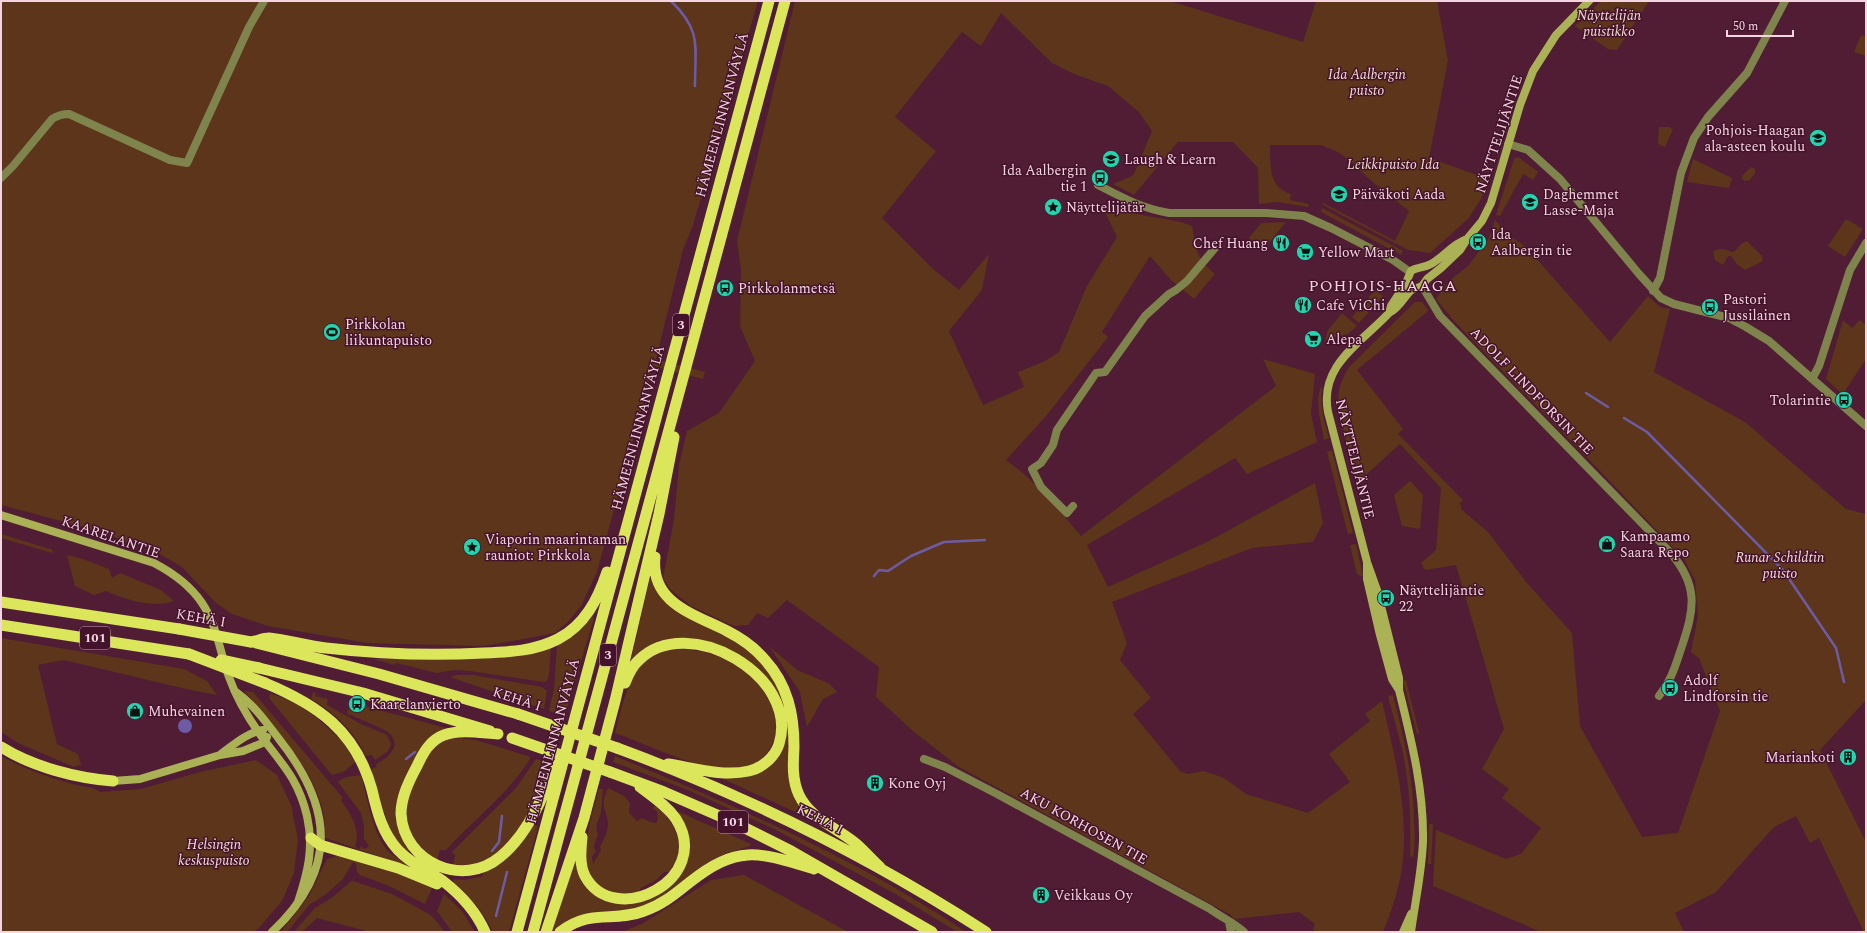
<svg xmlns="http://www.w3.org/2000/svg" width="1867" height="933" font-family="Spectral,serif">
<rect width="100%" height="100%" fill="#501d35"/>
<path fill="#5c351a" d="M1 1H758L693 225 683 250 656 359 705 372 703 379 653 366 597 572 581 606 567 623 555 633 550 634 484 646 402 644 367 643 268 626 232 614 216 603 182 567 153 550 87 528 1 505Z
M795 1H1170L1303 42 1316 1H1437L1448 61 1429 158 1488 179 1481 199 1468 219 1430 253 1408 250 1323 205V203L1325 204 1395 241 1409 211 1368 178 1352 162 1338 152 1321 145H1270C1270 165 1269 188 1291 194L1290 200 1309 204 1308 207 1278 202 1259 204 1258 168 1233 142H1178L1134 195 1113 184 1130 177 1134 174 1152 131 1139 112 1108 86 1074 74 1052 63 1001 13 981 46 962 32 895 117 936 151 882 218 933 269 959 290 989 254 982 290 949 331 983 405 1024 387 1018 372 1043 362 1059 352 1087 286 1117 237 1102 206C1113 200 1123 210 1134 213 1151 218 1178 219 1192 226 1197 250 1195 258 1215 274L1194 299 1171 280 1150 256 1102 332 1108 337 1047 415 1006 460 1023 473 1049 498 1081 536 1276 386 1263 359 1315 374 1311 414 1317 442 1247 474 1235 458 1087 545 1108 587 1207 542 1315 483 1323 523 1313 542 1252 548 1112 602 1127 643 1120 660 1151 698 1133 714 1180 771 1188 774 1204 771 1224 778 1246 794 1308 813 1350 782 1329 754 1370 721 1365 714 1382 701C1395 756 1412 823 1400 879 1396 898 1390 915 1383 932H1316L1313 929 1315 924 1299 912 1234 919 1231 915 959 767 913 731 876 697 879 667 787 600 768 618 757 613 748 625 735 626 727 623 691 606 670 589 663 578 674 520 679 465 687 431 719 413 755 361 740 326 741 270 737 241Z
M1601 1H1646L1648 3 1617 50 1608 49 1575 26Z
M1861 35 1866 37V56L1854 52Z
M1659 127H1669L1673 129 1665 147 1658 144Z
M1518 157 1538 172 1533 180 1523 174 1500 216 1496 215 1514 159Z
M1693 159 1732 178 1729 188 1687 182Z
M1751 167 1755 169V173L1750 180 1745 181 1742 179V176Z
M1322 208 1403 251 1401 255 1321 212Z
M1846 219 1863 229 1845 257 1828 246Z
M1495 220 1505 232 1526 247 1610 342 1648 296 1660 307 1670 309 1654 372 1745 422 1846 509 1866 514V700L1820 750 1866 842V932H1860L1863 930 1819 838 1810 843 1796 816 1774 827 1716 892 1675 913 1684 932H1541L1433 886 1436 830 1506 859 1521 854 1541 828 1502 798 1509 789 1482 769 1504 729 1456 565 1425 570 1421 563 1436 550 1441 488 1400 444 1358 482C1352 460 1335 410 1339 390 1341 382 1344 375 1349 367L1415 302H1422L1428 310 1427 312 1357 370 1403 429 1398 434 1463 500 1460 503 1462 510 1488 532 1527 583 1572 633 1580 726 1642 837 1678 833 1720 711 1699 658 1691 652 1698 616 1695 580 1684 559 1602 473 1456 323 1436 299 1449 281 1468 266 1489 238Z
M1286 222 1263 250 1249 238 1261 223Z
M1747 241 1762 256 1763 261 1745 270 1737 264 1731 256H1728L1723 265 1715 260 1713 252C1722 246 1726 251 1734 252L1742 243Z
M1375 290 1383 296 1359 323 1352 317Z
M1342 313 1357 326 1348 334 1325 340 1328 330Z
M1843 320 1852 328 1860 320 1866 325V359L1845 391 1841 393 1826 379Z
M1322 387C1320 405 1324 421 1329 438L1324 440 1319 414 1318 398 1320 389Z
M1332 450 1353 533 1348 534 1327 452Z
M1410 481 1423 495 1420 529 1402 526 1394 495Z
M1 534 53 550 52 553 1 538Z
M1356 544 1363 576H1360L1357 574 1350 545Z
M67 555 83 559 109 569 112 578 120 573 161 590 174 601C154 609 124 599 106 591L94 595 75 586Z
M650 578 653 584 715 631 734 641 750 652 773 678 780 691 790 727 788 762 790 785 813 820 723 779 782 750 786 733 784 711 730 651 714 644 660 640 645 648 631 660Z
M592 616 594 618 565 715 564 716 549 711 554 688 557 645Z
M1 638 184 669 207 681 217 695 186 689 64 660 38 665 57 744 78 754 81 765 74 767 18 743 1 732Z
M769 646 797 670 830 684 837 692 823 699 807 727 800 692Z
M551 648 549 674 547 681 544 682 470 671 454 670 437 673 396 663 395 665 373 659H474L498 657Z
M679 649C699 650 719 654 737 665 751 674 765 690 772 706 783 731 771 763 743 767 701 774 653 746 615 733 621 711 629 670 649 657 658 652 669 650 679 649Z
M457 675H473L542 687 547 691 544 709 450 677Z
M1406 680 1419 733 1417 734 1403 681Z
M244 691 253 692 343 798 341 800C351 815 361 829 355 847L360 849 361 846 365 849 369 846 364 839V825L361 813 338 782 340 780 347 777 361 775C367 797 373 836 389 852 396 858 405 863 413 868L326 838C324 827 325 815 321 804 306 759 274 727 244 691Z
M313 692 316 693 315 696 328 699 327 705 361 724 387 735 391 744 388 751 375 760 372 755 366 756C355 732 334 712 311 699Z
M270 693 294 702 316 717 343 742 355 762 345 771 333 775 331 774 269 698Z
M1393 695C1404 738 1414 780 1414 824 1415 835 1415 847 1413 858L1410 855C1411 823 1410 791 1404 759 1400 738 1393 717 1388 696Z
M350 704 353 708 359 709 364 706 450 729 435 733 426 742 401 789 411 849 407 853 396 841 389 828 371 769 377 767 376 764C387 759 401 748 391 735 386 729 356 717 347 714Z
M459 738 476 740 531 757C509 794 474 819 446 850H440L437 859 434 860C421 847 408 835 406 816 404 797 424 753 441 742 446 739 453 738 459 738Z
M1 756C23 768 49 778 73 784 82 787 93 786 100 792L141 789 200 772 256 760 277 775 291 805 298 839 294 873 282 901 258 929 253 932H1Z
M615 756C737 807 856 858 966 932H957L894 893 774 829 688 790 613 762Z
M536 759 549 763C549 785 512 845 494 857 481 865 467 866 453 866L455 855 452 852 516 788Z
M608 788 624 796 630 803 629 813 637 821 642 818 650 822 656 823 658 819 657 812 652 808 655 806 664 813 674 827 680 844 677 861 668 872H664L656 880 641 888 639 891C628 895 621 894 610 891 569 879 592 817 599 789H603C602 796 602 805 601 812 599 820 594 826 598 834L594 846 596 851 592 857 593 864 601 850 600 846C604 841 609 827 608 822 605 806 600 805 608 788Z
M677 811 751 844 750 846C739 850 728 852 718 857 695 871 671 898 644 906 613 916 578 908 552 932L575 861 576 860 610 901 676 881 682 872 688 857 689 847 688 838 676 812Z
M1429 824H1433L1431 864H1428Z
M533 825H536L538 827 509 932H493C483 911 470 897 453 882L454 879 464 880 483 876V872C508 860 518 847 533 825Z
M340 855 382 867 432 888 425 904 389 886 360 875 357 872 356 864 353 862 343 879 325 895 310 904 287 932H281L309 896 327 859Z
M744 875 848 932H621L642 924 711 880Z
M353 881 392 894 429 914 433 917 445 932H370L317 918 302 932H294L315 908 333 897 350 882Z
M444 894 462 911 475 932H452L437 911Z"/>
<path fill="#6d5ba5" d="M178 726a7 7 0 1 1 14 0a7 7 0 1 1-14 0Z"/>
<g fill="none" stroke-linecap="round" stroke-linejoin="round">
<path stroke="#6d5ba5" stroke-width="2.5" d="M671 1C702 31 695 46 695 86
M1586 393 1608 407
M1624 418 1647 432 1783 570 1836 648 1844 682
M874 576 879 570 888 571 911 556 944 542 985 540
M406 759 415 752
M492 851 499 842 502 816
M496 916 507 872"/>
<path stroke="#7f844c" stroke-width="8" d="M1508 144 1528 150 1560 179 1639 274 1661 298 1674 304 1729 318 1746 327 1769 341 1866 426
M1 178 13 166 52 119C58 115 62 114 69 114L170 160 187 163 249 27 264 1
M1098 185C1123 198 1141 208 1169 213H1267L1304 216 1331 228 1393 260 1410 272
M1422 286 1440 316 1669 551C1699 585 1695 608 1681 649 1675 667 1671 681 1659 696
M1653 291 1660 278 1681 173 1694 138 1708 117 1747 73 1785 1
M1812 379 1819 366 1850 270 1866 243
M1073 506 1067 513 1041 487 1032 469 1041 463 1053 445 1057 430 1096 373 1105 372 1145 316 1169 294 1176 290 1187 281 1215 248
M924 759 945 767 997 794 1210 909C1221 917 1234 923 1244 932
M1229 922 1231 932"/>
<path stroke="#aab255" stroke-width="8" d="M1389 313 1391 306 1406 283 1411 271C1417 267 1424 268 1431 264 1444 257 1452 244 1467 239
M1 515 154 563C173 573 190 585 202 603 217 625 220 653 229 677 237 700 250 721 264 740 285 767 299 782 307 816 314 847 308 872 298 902
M1367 564V579L1380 635 1392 679 1399 690
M236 692C254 705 266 722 279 739 333 807 339 869 272 932
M221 754C233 745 248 732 263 730
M113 781 140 779 220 755 243 751 265 742 267 737
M1403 932 1411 914
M1411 932C1415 902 1422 871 1423 841 1424 789 1411 739 1399 690V678L1377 590 1367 562 1328 412C1319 365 1361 343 1389 313 1399 308 1403 299 1410 291 1414 288 1418 288 1422 286L1427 279 1441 268 1460 250 1467 239 1482 221 1491 203 1520 105 1533 71 1556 35 1589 1"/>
<path stroke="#dce65b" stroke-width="11" d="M655 557C650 603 694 614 727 631 741 638 755 648 765 660 788 685 794 715 794 747 793 764 792 780 799 795 810 818 835 827 854 842 863 849 871 859 880 867
M1 602 179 629
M1 625 189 654
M251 642C257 641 263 638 269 638 288 640 307 646 326 648 379 654 431 656 484 653 509 652 535 651 558 639 585 625 598 599 607 572
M256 643 379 674 518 714
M259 668 363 693 490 731
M265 683C318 705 356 731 372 790 377 811 382 833 398 850 411 864 428 871 443 881 461 895 476 911 485 932
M625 683C628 675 632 666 639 660 688 612 800 676 779 744 775 757 762 768 749 771 722 777 694 768 668 764
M498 734C481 733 461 729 444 735 430 740 423 753 417 766 409 781 401 797 401 814 404 863 463 888 500 857 520 841 534 816 544 793 549 782 552 773 559 763
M1 747C33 767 76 778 113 781
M617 748C747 796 870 857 986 932
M610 772 664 792 731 821 791 851 932 932
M582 837C581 849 579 864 585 876 614 930 714 879 676 819 667 806 653 797 640 787
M311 838 320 845 398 868 437 884
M517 932 769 1
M533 932 785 1
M546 932 584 818 615 701 659 514 674 437
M560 932C591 908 613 923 644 911 662 905 675 894 690 882 738 844 759 852 814 869"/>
<path stroke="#dce65b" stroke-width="11" d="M179 629 251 642
M189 654 265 683
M221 660 259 668
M518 714 617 748
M512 738 610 772"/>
</g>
<defs>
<symbol id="school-disc" viewBox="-11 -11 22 22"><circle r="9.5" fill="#23d5af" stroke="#44132b"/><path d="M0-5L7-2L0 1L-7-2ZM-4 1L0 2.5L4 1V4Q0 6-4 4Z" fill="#111"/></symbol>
<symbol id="bus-disc" viewBox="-11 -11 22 22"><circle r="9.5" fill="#23d5af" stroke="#44132b"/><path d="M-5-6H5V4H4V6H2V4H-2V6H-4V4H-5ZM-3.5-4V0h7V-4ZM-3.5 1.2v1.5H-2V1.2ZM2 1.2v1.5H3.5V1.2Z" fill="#111"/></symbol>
<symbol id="sight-disc" viewBox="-11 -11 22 22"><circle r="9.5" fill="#23d5af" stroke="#44132b"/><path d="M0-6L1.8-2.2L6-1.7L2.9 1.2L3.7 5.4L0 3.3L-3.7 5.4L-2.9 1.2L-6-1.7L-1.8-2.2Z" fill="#111"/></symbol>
<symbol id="restaurant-disc" viewBox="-11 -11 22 22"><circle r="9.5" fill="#23d5af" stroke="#44132b"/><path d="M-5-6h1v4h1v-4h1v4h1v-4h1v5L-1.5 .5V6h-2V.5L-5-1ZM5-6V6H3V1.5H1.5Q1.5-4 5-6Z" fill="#111"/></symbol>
<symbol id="supermarket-disc" viewBox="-11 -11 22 22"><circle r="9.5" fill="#23d5af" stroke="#44132b"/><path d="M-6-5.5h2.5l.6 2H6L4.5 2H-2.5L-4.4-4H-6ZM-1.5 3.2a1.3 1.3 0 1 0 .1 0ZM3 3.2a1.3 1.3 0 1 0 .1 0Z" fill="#111"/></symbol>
<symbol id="stadium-disc" viewBox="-11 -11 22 22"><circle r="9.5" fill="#23d5af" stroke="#44132b"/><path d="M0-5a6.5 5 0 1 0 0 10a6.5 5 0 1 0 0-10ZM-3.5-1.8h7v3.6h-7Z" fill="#111"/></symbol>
<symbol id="shop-disc" viewBox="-11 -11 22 22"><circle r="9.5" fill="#23d5af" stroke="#44132b"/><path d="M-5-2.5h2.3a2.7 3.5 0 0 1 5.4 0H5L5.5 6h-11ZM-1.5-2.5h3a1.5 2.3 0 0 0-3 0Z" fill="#111"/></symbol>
<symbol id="building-disc" viewBox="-11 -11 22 22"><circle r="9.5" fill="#23d5af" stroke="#44132b"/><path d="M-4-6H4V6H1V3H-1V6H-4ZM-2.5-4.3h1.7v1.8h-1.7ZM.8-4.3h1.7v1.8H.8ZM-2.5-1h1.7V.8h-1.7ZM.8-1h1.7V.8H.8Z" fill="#111"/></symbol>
</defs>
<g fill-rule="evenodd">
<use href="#school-disc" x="1808" y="128" width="20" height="20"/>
<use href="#school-disc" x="1101" y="149" width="20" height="20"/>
<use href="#bus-disc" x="1090" y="168" width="20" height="20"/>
<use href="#school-disc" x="1329" y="184" width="20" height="20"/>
<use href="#school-disc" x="1520" y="192" width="20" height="20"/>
<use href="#sight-disc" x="1043" y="197" width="20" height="20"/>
<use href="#bus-disc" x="1468" y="232" width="20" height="20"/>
<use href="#restaurant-disc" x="1271" y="233" width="20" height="20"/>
<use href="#supermarket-disc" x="1295" y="242" width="20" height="20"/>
<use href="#bus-disc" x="715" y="278" width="20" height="20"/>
<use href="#restaurant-disc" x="1293" y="295" width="20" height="20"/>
<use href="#bus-disc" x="1700" y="297" width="20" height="20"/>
<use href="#stadium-disc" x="322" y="322" width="20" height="20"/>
<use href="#supermarket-disc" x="1303" y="329" width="20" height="20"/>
<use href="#bus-disc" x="1834" y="390" width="20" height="20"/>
<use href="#shop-disc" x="1597" y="534" width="20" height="20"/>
<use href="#sight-disc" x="462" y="537" width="20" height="20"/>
<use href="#bus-disc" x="1376" y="588" width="20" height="20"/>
<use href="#bus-disc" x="1660" y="678" width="20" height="20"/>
<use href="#bus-disc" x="347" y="694" width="20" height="20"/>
<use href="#shop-disc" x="125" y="701" width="20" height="20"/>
<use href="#building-disc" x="1838" y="747" width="20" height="20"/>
<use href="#building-disc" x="865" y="773" width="20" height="20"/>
<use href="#building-disc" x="1031" y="885" width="20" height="20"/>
</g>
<g text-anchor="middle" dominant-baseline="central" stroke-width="3" stroke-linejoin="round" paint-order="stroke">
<g fill="#44132b" stroke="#c09aaa" stroke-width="1">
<rect x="673" y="314" width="16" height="22" rx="3"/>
<rect x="80" y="627" width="30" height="22" rx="3"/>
<rect x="600" y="644" width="16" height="22" rx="3"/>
<rect x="718" y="811" width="30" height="22" rx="3"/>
</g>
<g font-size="13" font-weight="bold" fill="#f5d4e1">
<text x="681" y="325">3</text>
<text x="95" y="638">101</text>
<text x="608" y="655">3</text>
<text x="733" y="822">101</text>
</g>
<g font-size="14" font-style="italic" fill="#f2ddd0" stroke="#44132b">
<text x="1609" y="15">Näyttelijän<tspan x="1609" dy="16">puistikko</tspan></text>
<text x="1367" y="74">Ida Aalbergin<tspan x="1367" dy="16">puisto</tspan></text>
<text x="1393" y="164">Leikkipuisto Ida</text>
<text x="1780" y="557">Runar Schildtin<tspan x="1780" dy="16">puisto</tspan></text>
<text x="214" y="844">Helsingin<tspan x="214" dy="16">keskuspuisto</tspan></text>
</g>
<g font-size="14" fill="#f5d4e1" stroke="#44132b">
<text transform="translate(722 115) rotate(-75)">HÄMEENLINNANVÄYLÄ</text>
<text transform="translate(1499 134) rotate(-72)">NÄYTTELIJÄNTIE</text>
<text transform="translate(1532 391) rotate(46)">ADOLF LINDFORSIN TIE</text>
<text transform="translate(638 428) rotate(-75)">HÄMEENLINNANVÄYLÄ</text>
<text transform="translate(1355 459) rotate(76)">NÄYTTELIJÄNTIE</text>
<text transform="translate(111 537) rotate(19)">KAARELANTIE</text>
<text transform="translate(201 618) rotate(10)">KEHÄ I</text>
<text transform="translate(517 699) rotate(18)">KEHÄ I</text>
<text transform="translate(553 741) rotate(-75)">HÄMEENLINNANVÄYLÄ</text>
<text transform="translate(820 819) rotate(27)">KEHÄ I</text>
<text transform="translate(1084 826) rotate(29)">AKU KORHOSEN TIE</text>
</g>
<g font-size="14" fill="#f5d4e1" stroke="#44132b" text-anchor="start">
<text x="1805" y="130" text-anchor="end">Pohjois-Haagan<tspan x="1805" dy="16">ala-asteen koulu</tspan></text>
<text x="1124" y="159">Laugh &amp; Learn</text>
<text x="1087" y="170" text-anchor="end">Ida Aalbergin<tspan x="1087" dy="16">tie 1</tspan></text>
<text x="1352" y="194">Päiväkoti Aada</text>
<text x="1543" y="194">Daghemmet<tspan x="1543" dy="16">Lasse-Maja</tspan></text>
<text x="1066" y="207">Näyttelijätär</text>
<text x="1491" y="234">Ida<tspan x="1491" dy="16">Aalbergin tie</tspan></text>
<text x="1268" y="243" text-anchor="end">Chef Huang</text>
<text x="1318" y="252">Yellow Mart</text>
<text x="738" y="288">Pirkkolanmetsä</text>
<text x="1723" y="299">Pastori<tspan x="1723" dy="16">Jussilainen</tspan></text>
<text x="1316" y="305">Cafe ViChi</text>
<text x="345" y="324">Pirkkolan<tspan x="345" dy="16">liikuntapuisto</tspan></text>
<text x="1326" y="339">Alepa</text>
<text x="1831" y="400" text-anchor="end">Tolarintie</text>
<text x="1620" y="536">Kampaamo<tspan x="1620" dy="16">Saara Repo</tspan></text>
<text x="485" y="539">Viaporin maarintaman<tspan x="485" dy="16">rauniot: Pirkkola</tspan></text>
<text x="1399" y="590">Näyttelijäntie<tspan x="1399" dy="16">22</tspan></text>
<text x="1683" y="680">Adolf<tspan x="1683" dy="16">Lindforsin tie</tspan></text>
<text x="370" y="704">Kaarelanvierto</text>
<text x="148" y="711">Muhevainen</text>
<text x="1835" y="757" text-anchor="end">Mariankoti</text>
<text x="888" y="783">Kone Oyj</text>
<text x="1054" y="895">Veikkaus Oy</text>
</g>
<g font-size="16" letter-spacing="1" fill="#f5d4e1" stroke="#44132b">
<text x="1383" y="286">POHJOIS-HAAGA</text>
</g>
</g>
<rect width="1867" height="933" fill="none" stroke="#f5d4e1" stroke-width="4"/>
<path d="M1727 30v6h66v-6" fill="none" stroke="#f5d4e1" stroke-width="2"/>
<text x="1733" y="30" font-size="12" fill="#f5d4e1" stroke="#44132b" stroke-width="3" paint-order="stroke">50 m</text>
</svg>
